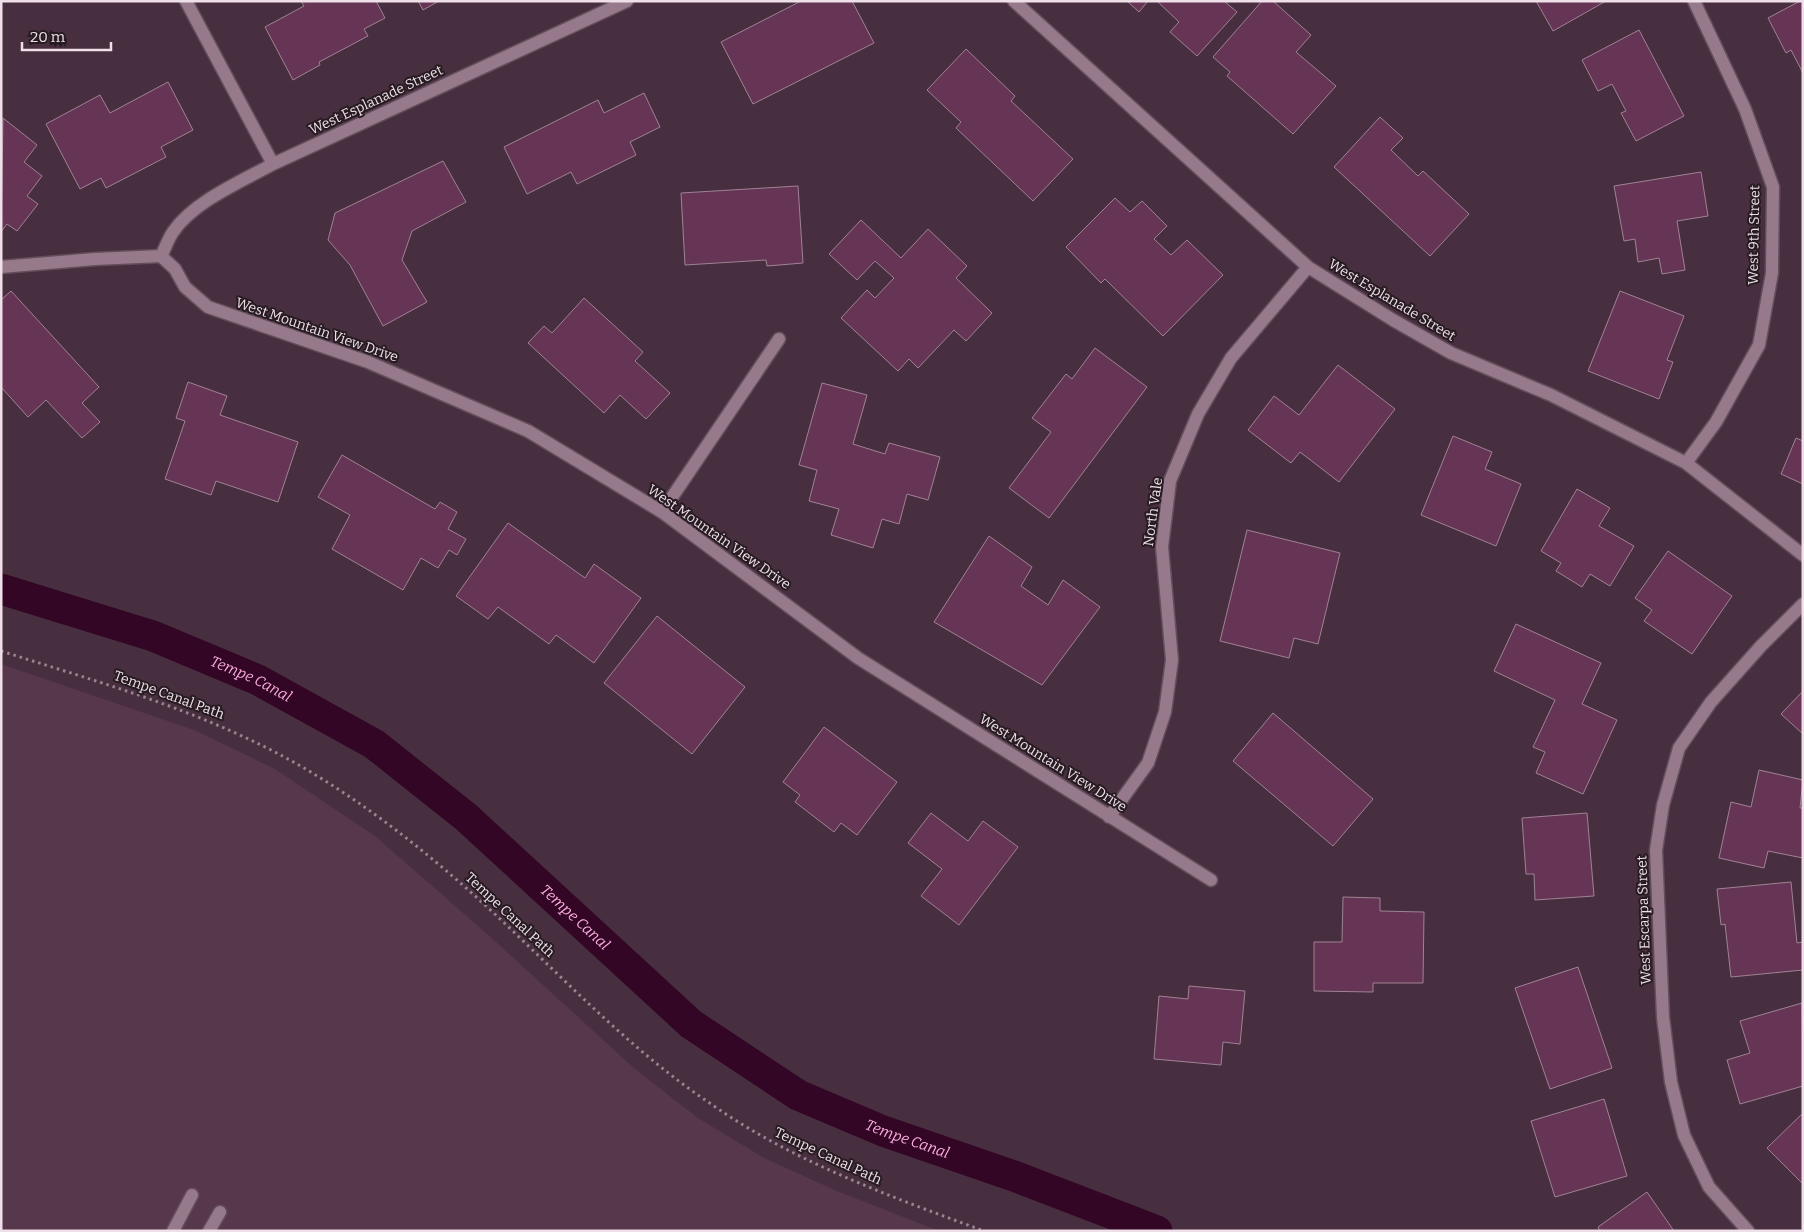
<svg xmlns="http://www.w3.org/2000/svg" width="1804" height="1232" font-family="Bitter,serif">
<rect width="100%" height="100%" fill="#482f3f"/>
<path fill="#57374b" d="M1 664 194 730 275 769 375 836 486 933 635 1069 698 1118 764 1158 837 1191 939 1231H1Z"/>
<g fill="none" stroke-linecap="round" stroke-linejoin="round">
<path stroke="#330626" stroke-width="31" id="s1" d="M1 589 153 636 258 680 374 744 466 817 691 1024 798 1095 883 1131 1014 1176 1157 1231"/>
</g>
<path fill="#663556" stroke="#9f8294" d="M301 1H376L385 18 364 29 368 36 319 62 320 65 293 80 265 27 304 6Z
M418 1H439L423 10Z
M801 1H852L874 43 753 104 721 42Z
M1127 1H1148L1139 12Z
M1157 1H1224L1237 12 1197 56 1170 32 1179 22Z
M1262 1H1273L1311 35 1296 52 1336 86 1293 134 1227 76 1230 72 1213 57Z
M1536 1H1606L1553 31Z
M1800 1H1803V73L1791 50 1786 53 1768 18Z
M1639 30 1684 116 1636 141 1621 113 1626 111 1612 84 1598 91 1582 60Z
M966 49 1015 96 1011 101 1073 159 1033 201 956 128 961 122 927 90Z
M168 82 193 130 161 147 166 157 106 188 101 178 80 189 46 124 100 95 110 113Z
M644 93 660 127 630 142 636 155 577 184 571 172 527 194 504 147 598 100 604 113Z
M1380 117 1403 138 1391 150 1418 176 1423 171 1469 214 1430 256 1334 167Z
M3 118 37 145 24 162 42 176 27 196 38 204 17 231 7 224 1 232Z
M443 161 466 202 412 231 402 260 427 302 383 326 350 265 328 240 335 213Z
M1701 172 1708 216 1677 221 1685 270 1662 274 1659 258 1638 262 1635 239 1624 241 1614 186Z
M798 186 803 263 767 266 766 260 685 265 681 193Z
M1115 198 1130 212 1142 201 1167 226 1154 239 1171 255 1187 240 1223 275 1163 336 1105 279 1101 283 1066 247Z
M861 220 901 258 928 229 967 266 956 278 992 313 966 341 954 330 918 368 909 359 898 371 841 318 867 290 875 298 894 278 875 261 857 280 829 254Z
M11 291 99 387 82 403 100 422 82 438 46 400 28 417 1 387V300Z
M1620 291 1684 316 1667 360 1673 362 1659 399 1588 371Z
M584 298 643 352 635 361 670 393 646 419 620 395 604 413 528 343 544 326 552 333Z
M1095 348 1147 387 1049 518 1009 488 1051 432 1032 418 1066 374 1072 379Z
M1338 365 1395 409 1339 482 1300 452 1291 463 1248 430 1274 396 1299 415Z
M188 382 227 396 220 415 298 442 278 502 216 481 211 495 165 479 185 421 176 418Z
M822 383 867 395 853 444 885 454 889 443 940 457 928 500 907 494 899 524 882 519 873 548 831 535 839 509 809 501 817 470 799 465Z
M1453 436 1492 452 1485 469 1521 484 1496 546 1421 515Z
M1796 438 1803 441V484L1781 474Z
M342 455 435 509 440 502 457 512 448 529 466 539 457 555 449 550 438 568 421 558 403 590 332 549 350 515 318 497Z
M1577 489 1610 508 1599 526 1634 546 1610 586 1590 574 1582 587 1556 571 1561 563 1541 551Z
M508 523 585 578 594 564 641 598 594 663 556 635 549 644 498 607 488 619 456 596Z
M1247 530 1340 553 1318 644 1294 638 1289 658 1220 641Z
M989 536 1032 567 1021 586 1048 605 1063 580 1100 607 1042 685 934 622Z
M1668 551 1732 596 1692 654 1644 621 1652 610 1635 598Z
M657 616 745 687 692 754 604 683Z
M1516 624 1601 663 1582 704 1617 720 1583 794 1536 773 1545 752 1533 747 1555 700 1494 671Z
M1803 691V734L1781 714Z
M1273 713 1373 799 1333 846 1233 761Z
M824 727 897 782 857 835 841 823 834 832 795 802 800 795 783 782Z
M1759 770 1803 780 1800 808H1803V858L1768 851 1764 868 1719 858 1731 802 1751 807Z
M931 813 968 841 983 821 1018 847 959 925 921 896 942 869 908 843Z
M1587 813 1594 896 1535 900 1534 874H1526L1522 818Z
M1791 882 1797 943 1803 942V970L1731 977 1725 924 1721 925 1717 889Z
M1343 897 1380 898V911L1424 912 1423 983H1373V992L1314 991V942H1342Z
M1578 967 1612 1068 1550 1089 1515 988Z
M1189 986 1245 991 1240 1044 1223 1042 1221 1065 1154 1059 1159 996 1188 999Z
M1802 1003 1803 1086 1740 1104 1727 1060 1750 1053 1740 1021Z
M1604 1099 1627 1176 1555 1197 1531 1121Z
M1803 1113V1184L1767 1148Z
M1647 1192 1674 1231H1600L1598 1227Z"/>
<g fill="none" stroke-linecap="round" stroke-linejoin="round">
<defs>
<path id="minor" d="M186 1 273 164
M1014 1 1308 267 1393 320 1451 353 1551 395 1686 463 1803 555
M161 256 175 269 185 287 208 307 368 362 528 431 662 512 858 658 1211 880
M161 256C165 249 168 239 173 232 193 202 242 181 273 164L627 1
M1 267 95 259 161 256
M1686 463 1716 422 1759 345 1772 273 1773 187 1745 109 1694 1
M662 512 779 339
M1109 817 1148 763 1165 712 1172 660 1162 547 1170 481 1198 414 1231 358 1308 267
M173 1231 192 1195
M209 1231 220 1212
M1748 1231 1709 1187 1684 1135 1671 1082 1663 1017 1656 850 1663 805 1679 748 1711 702 1761 646 1803 604"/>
</defs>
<use href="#minor" stroke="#634e5c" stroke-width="15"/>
<path stroke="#998491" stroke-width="3" stroke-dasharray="2.5 4" stroke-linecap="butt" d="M1 651C108 685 217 715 314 774 362 803 407 837 450 874 538 949 614 1039 711 1104 794 1162 889 1196 984 1231"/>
<use href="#minor" stroke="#96798b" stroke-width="12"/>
</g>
<g text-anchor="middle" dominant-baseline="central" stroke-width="4" stroke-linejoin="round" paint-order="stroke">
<g font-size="14" fill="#efdfe8" stroke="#271b22">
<text transform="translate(376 100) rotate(-25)">West Esplanade Street</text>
<text transform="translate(1754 235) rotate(-89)">West 9th Street</text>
<text transform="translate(1392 300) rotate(31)">West Esplanade Street</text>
<text transform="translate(317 330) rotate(19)">West Mountain View Drive</text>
<text transform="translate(1153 512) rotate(-82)">North Vale</text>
<text transform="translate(719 537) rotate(35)">West Mountain View Drive</text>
<text transform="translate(169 695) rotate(20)">Tempe Canal Path</text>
<text transform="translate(1053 763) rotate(32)">West Mountain View Drive</text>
<text transform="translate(510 915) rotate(43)">Tempe Canal Path</text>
<text transform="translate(1644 920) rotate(-92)">West Escarpa Street</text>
<text transform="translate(828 1156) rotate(25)">Tempe Canal Path</text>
</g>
<g font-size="15" font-style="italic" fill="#fcacdf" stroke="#271b22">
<text stroke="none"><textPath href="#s1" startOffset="266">Tempe Canal</textPath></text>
<text stroke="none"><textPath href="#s1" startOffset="671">Tempe Canal</textPath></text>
<text stroke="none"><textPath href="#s1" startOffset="1075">Tempe Canal</textPath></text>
</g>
</g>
<rect width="1804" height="1232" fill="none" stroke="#efdfe8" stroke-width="5"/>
<path d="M22 42v8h89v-8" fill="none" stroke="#efdfe8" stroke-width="2.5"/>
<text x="30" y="42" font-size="15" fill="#efdfe8" stroke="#271b22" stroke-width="4" paint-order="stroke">20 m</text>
</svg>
